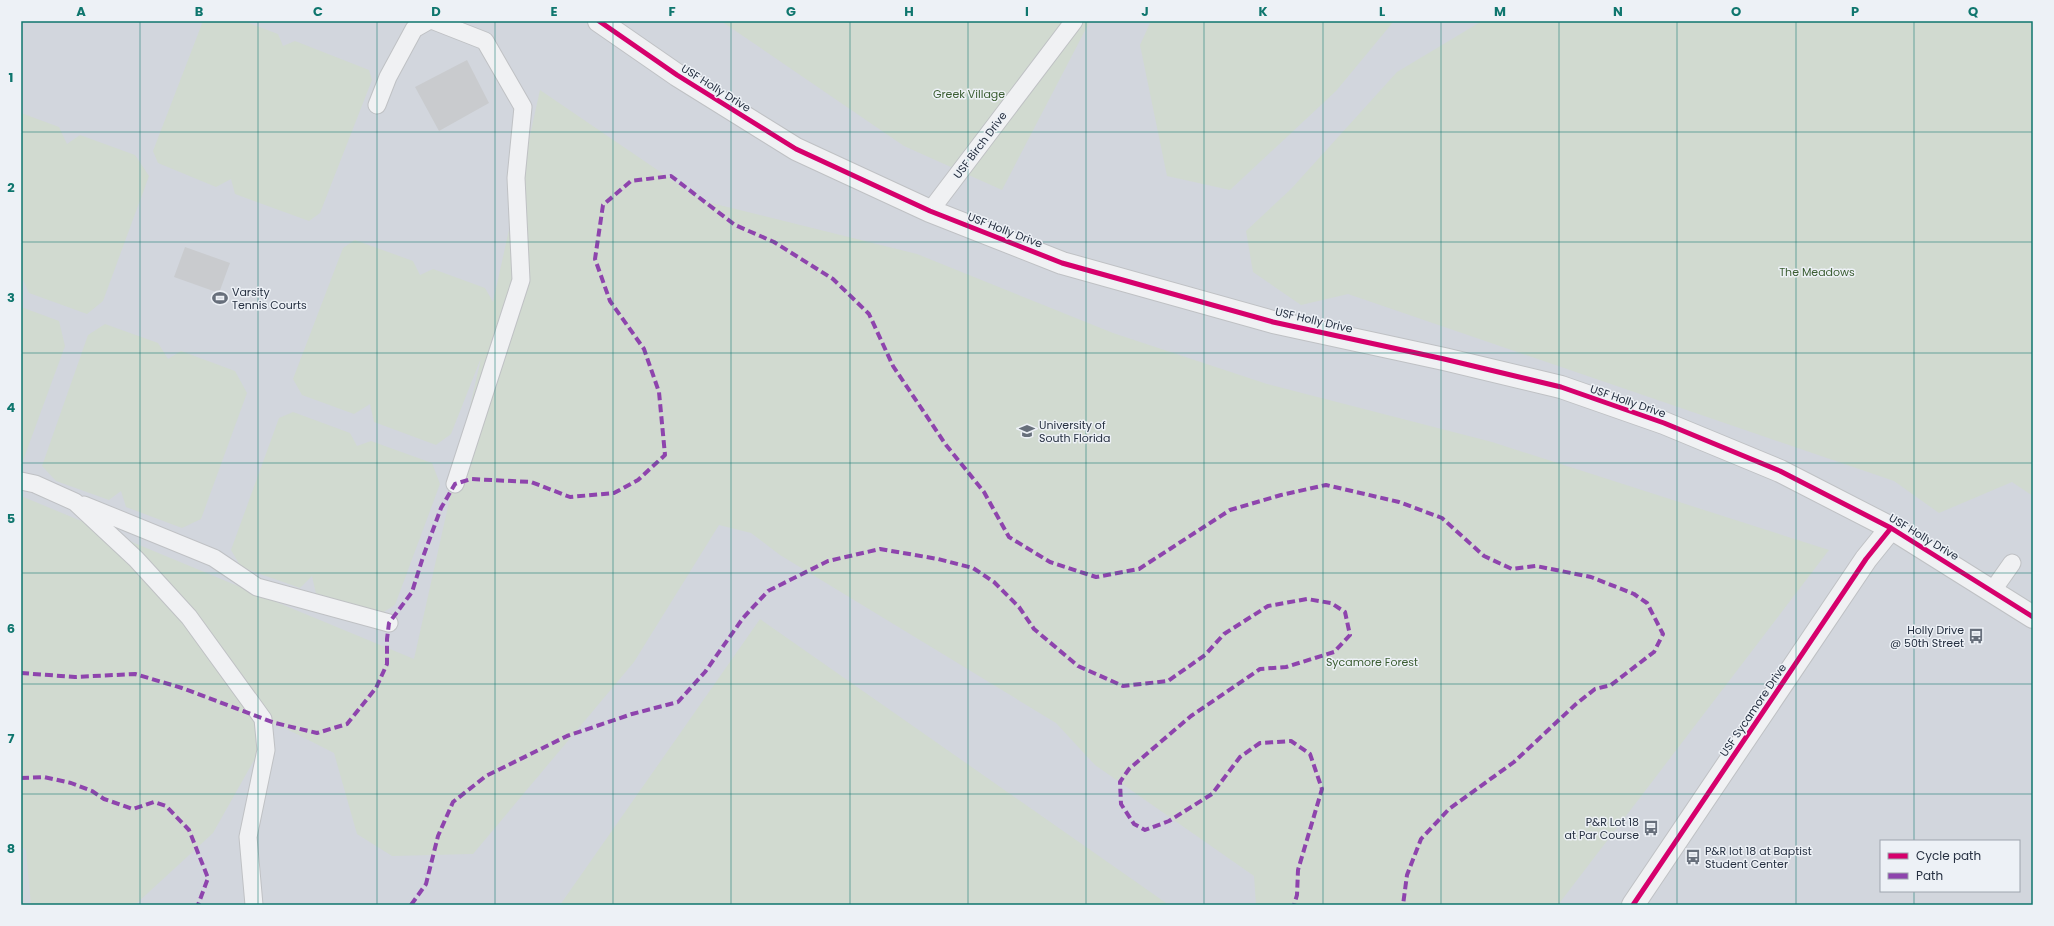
<svg xmlns="http://www.w3.org/2000/svg" width="2054" height="926" font-family="Poppins,sans-serif">
<rect width="100%" height="100%" fill="#e1e3e6"/>
<path fill="#d2d6dd" fill-rule="evenodd" d="M21 21H2033V905H21ZM1881 841H2019V891H1881Z"/>
<path fill="#d1dad0" d="M203 21H243L278 34 283 46 295 41 369 70 372 80 320 213 309 221 235 194 231 179 216 187 158 163 153 151Z
M721 21H1090L1002 190 904 146Z
M1151 21H1394L1336 91 1230 190 1167 176 1140 45Z
M1482 21H2033V496L2012 482 1939 513 1894 481 1348 294 1301 305 1253 272 1246 231 1291 189 1397 72Z
M540 90 703 201 917 254 1113 333 1267 384 1492 442 1829 550 1558 905H1256L1254 876 1095 765 1056 723 780 555 751 533 719 525 634 662 473 854 392 856 357 834 334 753 275 723 213 833 137 903 125 905H31L26 850 21 846V496L414 659 481 358 451 434 436 445 374 422 370 404 354 414 302 395 293 379 343 248 355 240 413 261 420 275 433 269 485 288 493 302Z
M21 113 59 127 67 144 80 135 135 155 149 176 103 301 87 314 29 293 23 280H21Z
M21 307 59 321 65 346 21 466Z
M105 324 158 343 168 359 181 351 235 371 247 393 201 519 182 528 126 507 121 491 109 500 56 481 42 466 88 335Z
M293 412 350 433 357 446 371 441 432 463 440 484 395 605 377 616 316 594 312 576 300 588 241 567 231 550 279 418Z
M760 619 1169 905H560Z"/>
<path fill="#c9cbce" d="M467 60 489 103 439 131 415 87Z
M185 247 230 263 219 293 174 277Z"/>
<g fill="none" stroke-linecap="round" stroke-linejoin="round">
<defs>
<path id="service" d="M434 21 485 41 523 107 516 178 521 280 455 484
M377 105 388 77 414 29 428 21
M930 211 1074 21
M21 481 35 484 75 502 136 559 189 617 263 719 266 750 248 837 254 905
M84 505 214 558 257 587 389 623
M1993 590 2012 563"/>
<path id="minor" d="M1633 905 1866 559 1891 528"/>
<path id="tertiary" d="M599 21 677 75 796 149 930 211 1062 263 1273 322 1444 359 1561 387 1664 423 1780 471 1891 528 2033 617"/>
</defs>
<use href="#service" stroke="#bfc1c4" stroke-width="19"/>
<use href="#minor" stroke="#bfc1c4" stroke-width="24"/>
<use href="#tertiary" stroke="#bfc1c4" stroke-width="24"/>
<use href="#service" stroke="#f0f1f3" stroke-width="17"/>
<use href="#minor" stroke="#f0f1f3" stroke-width="22"/>
<use href="#tertiary" stroke="#f0f1f3" stroke-width="22"/>
<path stroke="#8e44ad" stroke-width="4" stroke-dasharray="8 4" stroke-linecap="butt" d="M21 673 75 677 135 674 182 688 275 723 317 733 347 724 376 688 387 664V639L389 623 412 592 423 557 441 508 455 484 471 479 531 482 570 497 614 493 638 480 665 455 659 392 644 349 610 301 595 259 603 205 631 181 671 176 735 225 774 242 833 279 869 314 893 366 946 445 984 492 1009 537 1050 562 1096 577 1139 569 1230 510 1281 495 1326 485 1399 502 1442 518 1484 556 1512 569 1536 566 1591 577 1634 594 1647 603 1663 634 1654 652 1611 685 1595 689 1576 704 1514 762 1449 809 1421 839 1407 875 1403 905
M21 778 44 777 71 783 92 791 104 799 133 809 154 802 166 806 189 830 208 878 198 905
M411 905 426 884 438 836 453 802 486 776 567 736 632 714 678 702 705 672 743 618 768 591 828 561 880 549 938 559 973 568 994 582 1019 607 1034 629 1078 666 1123 686 1168 681 1205 655 1224 634 1268 606 1307 599 1331 603 1345 612 1350 635 1334 652 1286 667 1260 669 1191 716 1129 769 1120 782 1121 804 1134 824 1145 830 1169 821 1212 794 1240 757 1260 743 1291 741 1310 754 1322 789 1298 870 1297 895 1294 905"/>
<defs>
<path id="cycleway" d="M599 21 677 75 796 149 930 211 1062 263 1273 322 1444 359 1561 387 1664 423 1780 471 1891 528 2033 617
M1633 905 1866 559 1891 528"/>
</defs>
<use href="#cycleway" stroke="#edf1f6" stroke-width="8"/>
<use href="#cycleway" stroke="#d6006c" stroke-width="5"/>
</g>
<path fill="none" stroke="#0f766e" stroke-width="1" stroke-opacity="0.55" d="M140 21V905M258 21V905M377 21V905M495 21V905M613 21V905M731 21V905M850 21V905M968 21V905M1086 21V905M1204 21V905M1323 21V905M1441 21V905M1559 21V905M1677 21V905M1796 21V905M1914 21V841M21 132H2033M21 242H2033M21 353H2033M21 463H2033M21 573H2033M21 684H2033M21 794H2033M1914 891V905"/>
<defs>
<symbol id="stadium-bare" viewBox="-9 -9 18 18"><path d="M0-5a6.5 5 0 1 0 0 10a6.5 5 0 1 0 0-10ZM-3.5-1.8h7v3.6h-7Z" fill="#676f7b" stroke="#edf1f6" stroke-width="2.5" paint-order="stroke"/></symbol>
<symbol id="university-bare" viewBox="-9 -9 18 18"><path d="M0-5L7-2L0 1L-7-2ZM-4 1L0 2.5L4 1V4Q0 6-4 4Z" fill="#676f7b" stroke="#edf1f6" stroke-width="2.5" paint-order="stroke"/></symbol>
<symbol id="bus-bare" viewBox="-9 -9 18 18"><path d="M-5-6H5V4H4V6H2V4H-2V6H-4V4H-5ZM-3.5-4V0h7V-4ZM-3.5 1.2v1.5H-2V1.2ZM2 1.2v1.5H3.5V1.2Z" fill="#676f7b" stroke="#edf1f6" stroke-width="2.5" paint-order="stroke"/></symbol>
</defs>
<g fill-rule="evenodd">
<use href="#stadium-bare" x="209" y="287" width="22" height="22"/>
<use href="#university-bare" x="1016" y="420" width="22" height="22"/>
<use href="#bus-bare" x="1965" y="625" width="22" height="22"/>
<use href="#bus-bare" x="1640" y="817" width="22" height="22"/>
<use href="#bus-bare" x="1682" y="846" width="22" height="22"/>
</g>
<g text-anchor="middle" dominant-baseline="central" stroke-width="3" stroke-linejoin="round" paint-order="stroke">
<g font-size="11" fill="#263041" stroke="#edf1f6">
<text transform="translate(716 88) rotate(32)">USF Holly Drive</text>
<text transform="translate(980 145) rotate(-53)">USF Birch Drive</text>
<text transform="translate(1005 230) rotate(21)">USF Holly Drive</text>
<text transform="translate(1314 320) rotate(13)">USF Holly Drive</text>
<text transform="translate(1628 401) rotate(19)">USF Holly Drive</text>
<text transform="translate(1924 537) rotate(31)">USF Holly Drive</text>
<text transform="translate(1753 710) rotate(-56)">USF Sycamore Drive</text>
</g>
<g font-size="11" fill="#3b5d32" stroke="#edf1f6">
<text x="969" y="94">Greek Village</text>
<text x="1817" y="272">The Meadows</text>
<text x="1372" y="662">Sycamore Forest</text>
</g>
<g font-size="11" fill="#263041" stroke="#edf1f6" text-anchor="start">
<text x="232" y="292">Varsity<tspan x="232" dy="13">Tennis Courts</tspan></text>
<text x="1039" y="425">University of<tspan x="1039" dy="13">South Florida</tspan></text>
<text x="1964" y="630" text-anchor="end">Holly Drive<tspan x="1964" dy="13">@ 50th Street</tspan></text>
<text x="1639" y="822" text-anchor="end">P&amp;R Lot 18<tspan x="1639" dy="13">at Par Course</tspan></text>
<text x="1705" y="851">P&amp;R lot 18 at Baptist<tspan x="1705" dy="13">Student Center</tspan></text>
</g>
</g>
<rect width="2054" height="926" fill="none" stroke="#edf1f6" stroke-width="44"/>
<rect x="1880" y="840" width="140" height="52" fill="#edf1f6" stroke="#9da4ae"/>
<rect x="1888" y="853" width="20" height="6" fill="#d6006c" stroke="#9da4ae"/>
<text x="1916" y="860" font-size="12" fill="#263041">Cycle path</text>
<rect x="1888" y="873" width="20" height="6" fill="#8e44ad" stroke="#9da4ae"/>
<text x="1916" y="880" font-size="12" fill="#263041">Path</text>
<rect x="22" y="22" width="2010" height="882" fill="none" stroke="#0f766e" stroke-width="1.5"/>
<g font-size="13" text-anchor="middle" font-weight="bold" fill="#0f766e">
<text x="81" y="16">A</text>
<text x="199" y="16">B</text>
<text x="318" y="16">C</text>
<text x="436" y="16">D</text>
<text x="554" y="16">E</text>
<text x="672" y="16">F</text>
<text x="791" y="16">G</text>
<text x="909" y="16">H</text>
<text x="1027" y="16">I</text>
<text x="1145" y="16">J</text>
<text x="1263" y="16">K</text>
<text x="1382" y="16">L</text>
<text x="1500" y="16">M</text>
<text x="1618" y="16">N</text>
<text x="1736" y="16">O</text>
<text x="1855" y="16">P</text>
<text x="1973" y="16">Q</text>
<text x="11" y="82">1</text>
<text x="11" y="192">2</text>
<text x="11" y="302">3</text>
<text x="11" y="412">4</text>
<text x="11" y="523">5</text>
<text x="11" y="633">6</text>
<text x="11" y="743">7</text>
<text x="11" y="853">8</text>
</g>
</svg>
